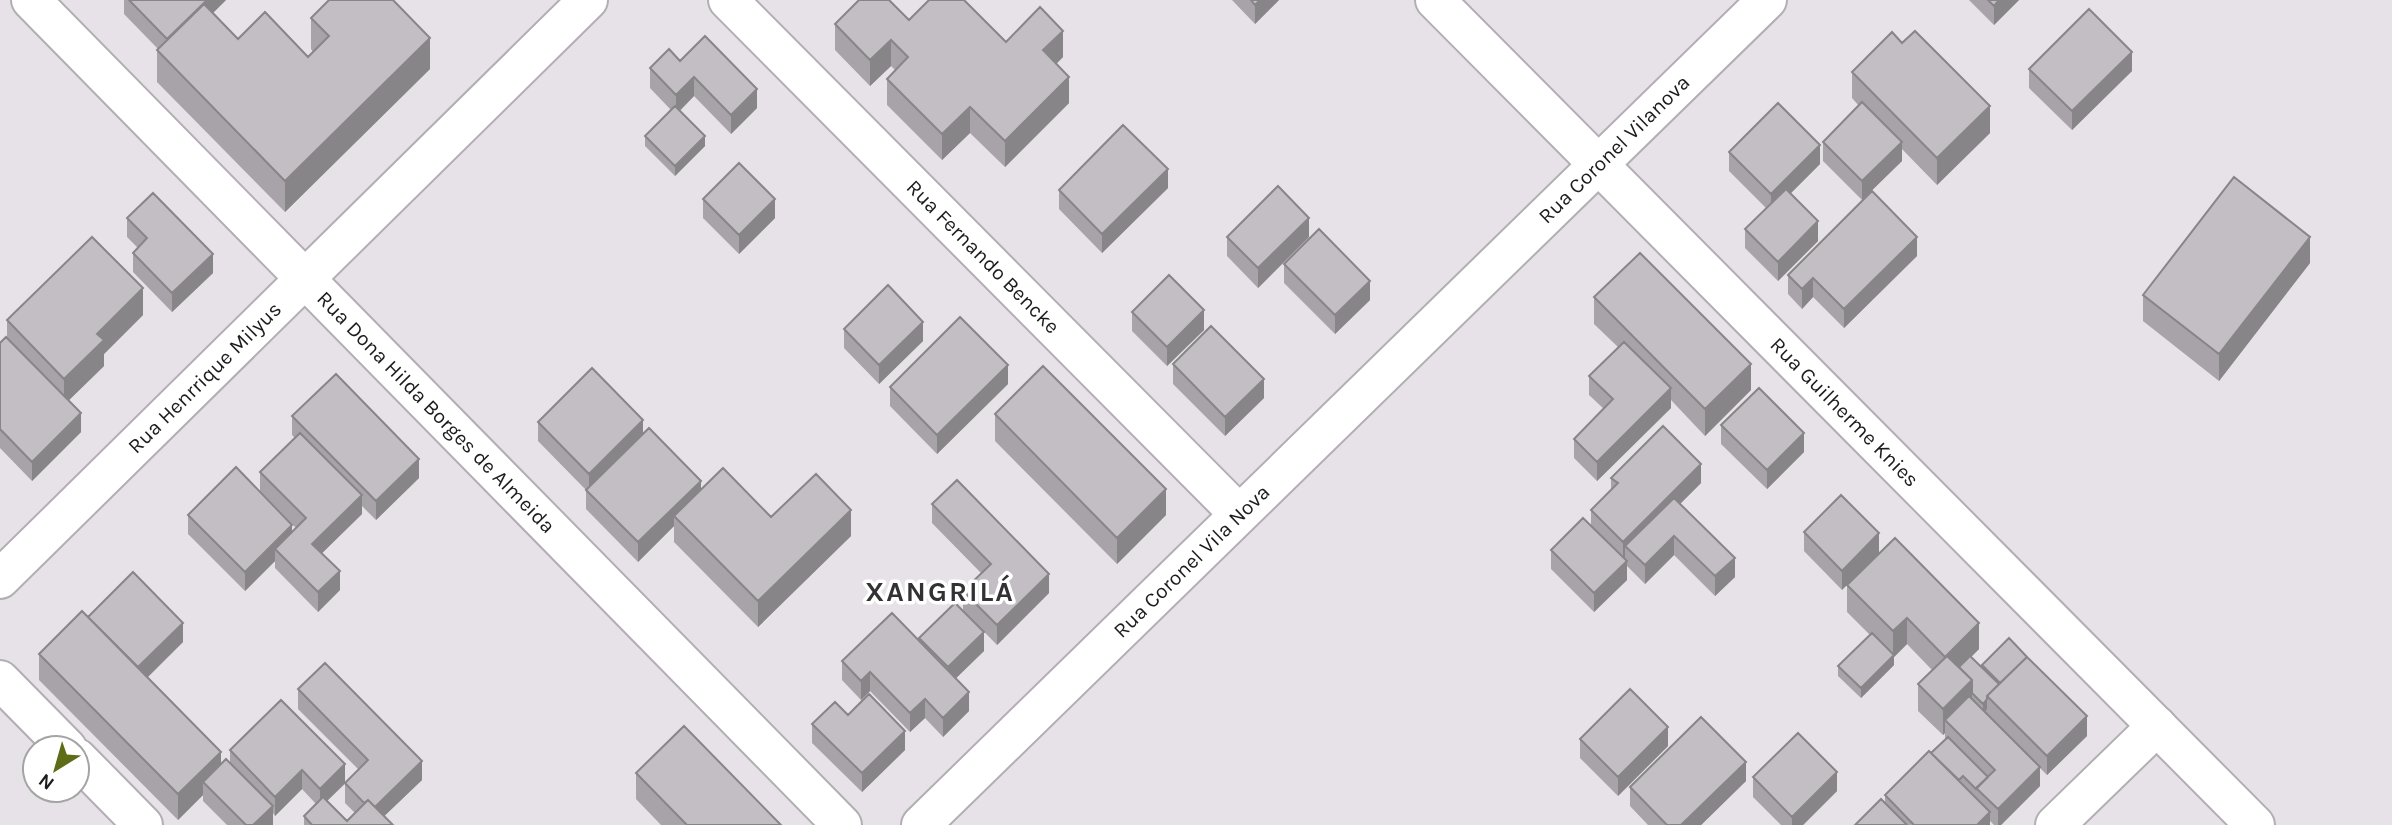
<svg xmlns="http://www.w3.org/2000/svg" width="2392" height="825" font-family="Karla,sans-serif">
<rect width="100%" height="100%" fill="#e6e2e7"/>
<g fill="none" stroke-linecap="round" stroke-linejoin="round">
<defs>
<g id="minor">
<path id="s1" d="M31 0 842 825"/>
<path id="s2" d="M728 0 1239 514"/>
<path id="s3" d="M1435 0 2255 825"/>
<path id="s4" d="M0 579 588 0"/>
<path d="M0 680 67 748"/>
<path d="M77 758 143 825"/>
<path id="s5" d="M921 825 1767 0"/>
<path d="M2055 825 2157 726"/>
</g>
</defs>
<use href="#minor" stroke="#b2aeb3" stroke-width="42"/>
<use href="#minor" stroke="#fff" stroke-width="38"/>
</g>
<path fill="#a7a3a8" fill-rule="evenodd" d="M124 0H226L213 13 238 39 308 57 313 52 311 49V18L430 69 285 212 157 82V50L158 49 124 14Z
M1232 0H1279L1255 24Z
M1969 0H2019L1994 25Z
M909 20 1006 42 1063 57 1056 64 1069 103 1005 167 970 133 942 160 887 105V79L895 70 891 66 870 86 835 50V24Z
M680 61 757 108 731 134 694 96 680 111 705 146 675 176 645 146V136L671 110 650 88V68Z
M2029 69 2132 71 2072 130 2029 88Z
M1852 72 1990 133 1937 185 1902 149V161L1862 200 1823 161V142L1859 106 1852 98Z
M1729 152 1820 164 1790 194 1818 241 1778 281 1745 248V229L1766 208 1729 171Z
M1168 188 1102 253 1059 209V190Z
M703 199 775 218 739 254 703 218Z
M127 218 213 273 172 312 133 272V253L138 248 127 237Z
M1227 237H1309L1258 288 1227 256Z
M1917 256 1844 328 1813 297 1802 309 1788 294V275Z
M2310 263 2219 381 2143 321V295Z
M1284 264 1370 300 1335 334 1284 283Z
M1594 297 1751 390 1705 436 1671 400V408L1597 481 1574 458V439L1604 409 1589 395V376L1618 347 1594 324Z
M1132 312 1204 330 1167 366 1132 331Z
M143 315 104 354V366L69 400 81 432 32 481 0 448V343L7 338V320Z
M844 329 923 341 879 384 844 348Z
M1173 364 1264 398 1225 436 1173 384Z
M1008 384 937 454 890 406V387Z
M995 414 1166 515 1117 564 995 441Z
M292 416 419 478 376 520 362 506V514L322 553 340 590 318 612 275 568V561L245 591 188 534V515L292 532 296 528 260 491V472L295 438 292 435Z
M538 422 643 433 701 489 771 517 851 536 758 627 674 542V526L638 562 586 509V490L538 441Z
M1721 425 1804 452 1767 489 1721 444Z
M1611 478 1701 483 1680 504 1735 577 1715 596 1674 555 1645 584 1627 566V580L1594 612 1551 569V550L1591 525V510L1611 490Z
M932 504 1049 593 997 645 963 610V591L981 573 932 523Z
M1804 532 1879 533 1842 590 1804 551Z
M1847 585 1979 649 1971 657 1982 667V665L2087 736 2047 775 2040 768V786L2001 825H1994L1990 821V825H1855L1885 803V795L1945 739V733L1943 735 1918 711V684L1932 670 1907 644 1894 657V665L1861 698 1838 676V666L1870 635 1847 612Z
M88 617 183 642 147 677 221 764 230 763V750L281 700 345 783 359 770 298 709V689L422 780 384 816 393 825H304V816L316 804 302 789 275 816 273 813V825H227L203 801V795L178 820 39 680V654ZM345 784V803L355 813 347 821 327 801Z
M919 638 984 651 956 678 969 711 943 737 925 718 910 732 870 691 861 700 842 680V661L919 641Z
M848 715 905 750 862 792 812 743V724Z
M1580 739 1668 746 1618 796 1580 758Z
M636 773 781 825H661L636 799Z
M1753 777 1837 791 1803 825H1781L1753 797Z
M1746 781 1701 825H1648L1630 806V787Z"/>
<path fill="#888588" d="M207 0H226L167 58V39Z
M1260 0H1279L1255 24V5Z
M1999 0H2019L1994 25V6Z
M1063 31V57L1043 77V50Z
M430 38V69L285 212V181Z
M891 40V66L870 86V60Z
M2132 52V71L2072 130V111Z
M694 77V96L676 114V95Z
M1069 77V103L1005 167V141Z
M757 89V108L731 134V115Z
M1990 106V133L1937 185V158Z
M970 107V133L942 160V134Z
M705 136V146L675 176V166Z
M1902 142V161L1862 200V181Z
M1820 145V164L1771 213V194Z
M1168 169V188L1102 253V234Z
M775 199V218L739 254V235Z
M1309 218V237L1258 288V268Z
M1818 221V241L1778 281V262Z
M1917 237V256L1844 328V309Z
M2310 237V263L2219 381V354Z
M213 254V273L172 312V293Z
M1813 278V297L1802 309V289Z
M1370 281V300L1335 334V315Z
M143 288V315L104 354V366L64 405V379L97 334Z
M1204 310V330L1167 366V347Z
M923 322V341L879 384V365Z
M1751 364V390L1705 436V409Z
M1008 365V384L937 454V435Z
M1264 379V398L1225 436V417Z
M1671 388V408L1597 481V462Z
M81 413V432L32 481V462Z
M643 420V439L589 493V474Z
M1804 433V452L1767 489V470Z
M419 459V478L376 520V501Z
M1701 464V483L1632 552 1625 546V559L1623 561V542Z
M701 481V500L674 516V526L638 562V542Z
M1166 489V515L1117 564V538Z
M362 495V514L312 563V544Z
M851 510V536L758 627V601Z
M292 525V544L275 549V561L245 591V572Z
M1879 533V553L1842 590V571Z
M1674 536V555L1645 584V565Z
M1735 558V577L1715 596V576Z
M1627 561V580L1594 612V593Z
M340 571V590L318 612V592Z
M1049 574V593L997 645V625Z
M1907 618V644L1894 657V665L1861 698V688L1893 656V631Z
M183 623V642L138 687V667Z
M1979 623V649L1945 683V657Z
M984 632V651L948 686V667Z
M870 672V691L861 700V681Z
M1972 680V707L1945 720V733L1943 735V709Z
M969 692V711L943 737V718Z
M925 699V718L910 732V713Z
M1987 699V709L1983 714V704Z
M2087 716V736L2047 775V756Z
M1668 727V746L1618 796V777Z
M905 731V750L862 792V773Z
M221 752V778L203 782V795L178 820V794Z
M422 761V780L375 825 371 810Z
M1746 762V781L1701 825H1681Z
M345 764V783L320 808V789Z
M2040 767V786L2001 825H1998V809Z
M302 770V789L275 816V797Z
M1837 772V791L1803 825H1792V817Z
M273 806V825H253Z
M1990 812V825H1977Z"/>
<path fill="#c2bec3" stroke="#888588" stroke-width="2" d="M129 0H207L167 39Z
M329 0H393L430 38 285 181 157 50 204 4 238 39 265 12 308 57 329 36 311 18Z
M859 0H889L909 20 929 0H964L1006 42 1040 7 1063 31 1043 50 1069 77 1005 141 970 107 942 134 887 79 908 57 891 40 870 60 835 24Z
M1251 0H1260L1255 5Z
M1988 0H1999L1994 6Z
M2089 9 2132 52 2072 111 2029 69Z
M1915 31 1990 106 1937 158 1852 72 1892 32 1902 43Z
M705 36 757 89 731 115 694 77 676 95 650 68 669 49 680 61Z
M1862 102 1902 142 1862 181 1823 142Z
M1778 103 1820 145 1771 194 1729 152Z
M675 106 705 136 675 166 645 136Z
M1123 125 1168 169 1102 234 1059 190Z
M739 163 775 199 739 235 703 199Z
M2234 177 2310 237 2219 354 2143 295Z
M1278 186 1309 218 1258 268 1227 237Z
M1786 189 1818 221 1778 262 1745 229Z
M1872 191 1917 237 1844 309 1813 278 1802 289 1788 275Z
M153 193 213 254 172 293 133 253 147 238 127 218Z
M1319 229 1370 281 1335 315 1284 264Z
M92 237 143 288 97 334 104 340 64 379 7 320Z
M1640 253 1751 364 1705 409 1594 297Z
M1169 275 1204 310 1167 347 1132 312Z
M888 285 923 322 879 365 844 329Z
M960 317 1008 365 937 435 890 387Z
M1211 326 1264 379 1225 417 1173 364Z
M6 337 81 413 32 462 0 429V343Z
M1624 342 1671 388 1597 462 1574 439 1613 399 1589 376Z
M1043 366 1166 489 1117 538 995 414Z
M592 368 643 420 589 474 538 422Z
M336 374 419 459 376 501 292 416Z
M1759 388 1804 433 1767 470 1721 425Z
M1663 426 1701 464 1623 542 1591 510 1618 483 1611 478Z
M649 428 701 481 638 542 586 490Z
M300 433 362 495 312 544 340 571 318 592 275 549 306 518 260 472Z
M236 467 292 525 245 572 188 515Z
M723 468 771 517 816 474 851 510 758 601 674 516Z
M957 480 1049 574 997 625 963 591 991 564 932 504Z
M1841 495 1879 533 1842 571 1804 532Z
M1674 498 1735 558 1715 576 1674 536 1645 565 1625 546Z
M1583 518 1627 561 1594 593 1551 550Z
M1895 538 1979 623 1945 657 1907 618 1893 631 1847 585Z
M133 572 183 623 138 667 88 617Z
M955 603 984 632 948 667 919 638Z
M82 611 221 752 178 794 39 654Z
M892 613 969 692 943 718 925 699 910 713 870 672 861 681 842 661Z
M1872 633 1894 655 1861 688 1838 666Z
M2009 638 2028 658 2027 657 2000 683 1982 665Z
M1947 656 1972 680 1943 709 1918 684Z
M1970 656 1999 684 1987 696V699L1983 704 1972 693V680L1959 667Z
M2027 657 2087 716 2047 756 1987 696Z
M325 663 422 761 375 807 368 800 364 803 345 783 368 760 298 689Z
M1630 689 1668 727 1618 777 1580 739Z
M869 694 905 731 862 773 812 724 835 702 848 715Z
M1969 696 2040 767 1998 809 1976 788 1995 770 1945 720Z
M281 700 345 764 320 789 302 770 275 797 230 750Z
M1701 717 1746 762 1681 825H1667L1630 787Z
M684 726 781 825H687L636 773Z
M1798 733 1837 772 1792 817 1753 777Z
M1948 737 1988 777 1976 789 1963 776 1959 780 1931 753Z
M1929 751 1990 812 1977 825H1914L1885 795Z
M226 759 273 806 253 825H246L203 782Z
M323 797 347 821 368 800 393 825H312L304 816Z
M1881 799 1907 825H1855Z"/>
<g text-anchor="middle" dominant-baseline="central" stroke-width="7" stroke-linejoin="round" paint-order="stroke">
<g font-size="21" fill="#1c1b1d" stroke="#fff">
<text stroke="none"><textPath href="#s5" startOffset="968">Rua Coronel Vilanova</textPath></text>
<text stroke="none"><textPath href="#s2" startOffset="362">Rua Fernando Bencke</textPath></text>
<text stroke="none"><textPath href="#s4" startOffset="287">Rua Henrrique Milyus</textPath></text>
<text stroke="none"><textPath href="#s1" startOffset="578">Rua Dona Hilda Borges de Almeida</textPath></text>
<text stroke="none"><textPath href="#s3" startOffset="581">Rua Guilherme Knies</textPath></text>
<text stroke="none"><textPath href="#s5" startOffset="378">Rua Coronel Vila Nova</textPath></text>
</g>
<g font-size="28" font-weight="bold" letter-spacing="2" fill="#343135" stroke="#fff">
<text x="940" y="591">XANGRILÁ</text>
</g>
</g>
<g transform="translate(56 769) rotate(217)"><circle r="33" fill="#ffffff" stroke="#a4a4a5" stroke-width="2"/>
<path d="M0-5L12 26L0 18L-12 26Z" fill="#5e6c16"/>
<text y="-10" font-size="19" font-weight="bold" text-anchor="middle" fill="#1c1b1d">N</text>
</g>
</svg>
